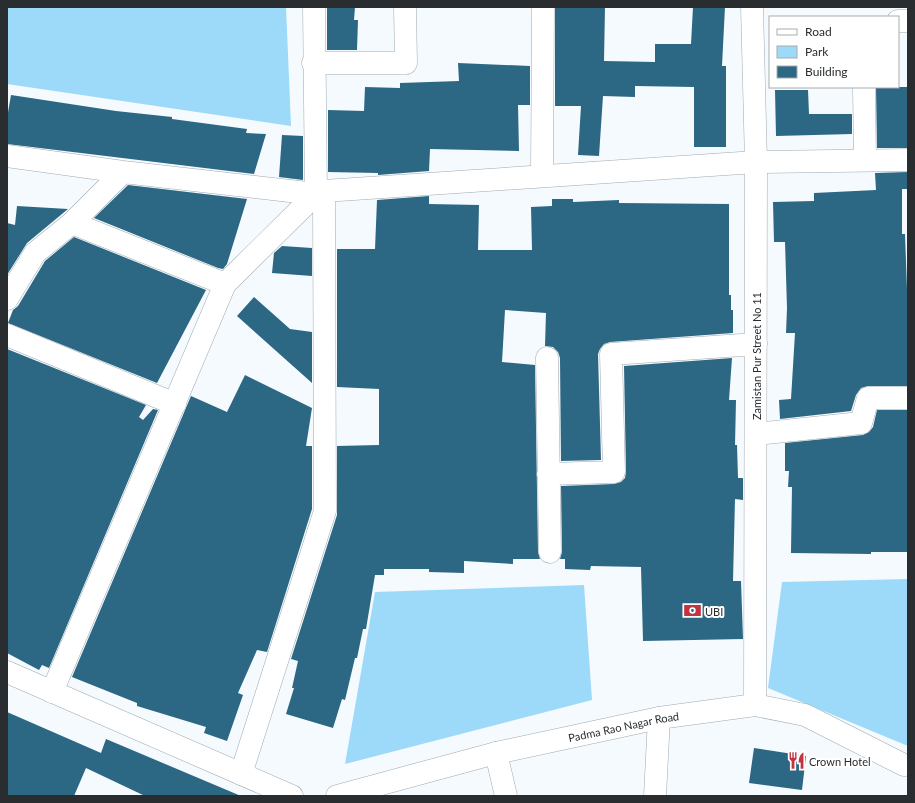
<svg xmlns="http://www.w3.org/2000/svg" width="915" height="803" font-family="Lato,sans-serif">
<rect width="100%" height="100%" fill="#f4fafe"/>
<path fill="#9ddafa" d="M7 7H286L291 126 7 84Z
M908 579V746L768 688 782 582Z
M584 585 592 700 345 764 375 592Z"/>
<path fill="#2c6784" d="M327 7H355L354 20H358L357 50H327Z
M555 7H605L604 61 655 62V44H691L693 7H725L722 66H726V147H694V87L635 86V97L603 96 599 156 578 155 581 106H555Z
M458 63 530 66V105H518L519 151 430 149 429 171 378 175V173L328 172V110L364 111 365 87 400 88V83L459 81Z
M876 87H908V148H877Z
M775 90H808L809 114H852V134L776 136Z
M11 95 116 111 172 117V119L247 129 246 133 266 134 254 174 7 144V118Z
M282 135 303 136V180L279 177Z
M908 172V189H902V234H905L908 316V386H868L861 388 856 395 851 411 780 419 779 400 791 399 795 333H786L787 308 785 242H774L773 202 814 201V193L876 190 875 173Z
M128 185 247 199 227 264 223 269 218 268 94 218Z
M429 196V204L479 205 478 250H532L531 207 552 206V199H573V202L619 200V203L729 204V295H731V310H733V333L610 342 604 344 600 349 598 354 601 460 561 461 560 358 558 352 553 347 545 346 546 313 505 310 502 362 535 365 538 552 540 559H513V564L464 561V573L429 572V569H384V575H375L366 629H363L357 658H355L345 700 342 699 333 728 286 714 294 688H292L298 661 291 659 337 515V446L379 445V389L337 387V249H375L377 200Z
M17 206 68 209 27 243 7 275V223L15 225Z
M74 237 206 290 157 383 8 323 13 310 18 306 45 261Z
M282 246 312 248V276L272 273 274 253Z
M254 297 290 329 312 332V383L237 316Z
M7 349 146 405 139 417 143 420 153 409 158 410 49 668 42 665 39 670 7 653Z
M732 358 729 400H736L735 445H737L738 478H743V500L735 499 733 581H741L743 639 643 641 641 567 591 566 590 570 565 569V559H560L562 552 561 486 614 484 621 482 625 478 626 472 624 366Z
M245 375 312 408 306 446H312V509L267 652 257 650 238 693 243 695 227 741 204 733 206 727 137 706V703L72 677 191 396 227 412Z
M877 410H908V552H871V554L791 553 792 487H788L789 471H785V443L863 435 869 432 873 427Z
M7 712 101 753 106 739 241 796H145L86 768 74 796H7Z
M754 748 806 756 802 790 749 783Z"/>
<g fill="none" stroke-linecap="round" stroke-linejoin="round">
<defs>
<path id="minor" d="M898 21H908
M313 63H406L405 7
M864 87 865 160
M7 156 123 172 316 194 324 191 756 162 908 160
M542 175 543 7
M72 223 225 284
M7 299 35 253 72 223 123 172
M7 335 175 404
M547 358 550 552
M756 434 861 423 868 398H908
M548 474 614 472 611 354 756 344
M52 692 225 284 316 194 314 7
M496 753 506 796
M241 774 325 511 324 191
M655 796 659 718"/>
<path id="tertiary" d="M752 7 756 162 755 705
M7 672 292 796"/>
<g id="secondary">
<path id="s1" d="M337 796 496 753 659 718 755 705 805 715 904 765"/>
</g>
</defs>
<use href="#minor" stroke="#a0aab0" stroke-width="23"/>
<use href="#tertiary" stroke="#a0aab0" stroke-width="23"/>
<use href="#secondary" stroke="#a0aab0" stroke-width="23"/>
<use href="#minor" stroke="#fff" stroke-width="22"/>
<use href="#tertiary" stroke="#fff" stroke-width="22"/>
<use href="#secondary" stroke="#fff" stroke-width="22"/>
</g>
<defs>
<symbol id="bank-bare" viewBox="-9 -9 18 18"><path d="M-6-4H6V4H-6ZM0-2.3a2.3 2.3 0 1 0 0 4.6a2.3 2.3 0 1 0 0-4.6Z" fill="#c4343f" stroke="#fff" stroke-width="2.5" paint-order="stroke"/></symbol>
<symbol id="restaurant-bare" viewBox="-9 -9 18 18"><path d="M-5-6h1v4h1v-4h1v4h1v-4h1v5L-1.5 .5V6h-2V.5L-5-1ZM5-6V6H3V1.5H1.5Q1.5-4 5-6Z" fill="#c4343f" stroke="#fff" stroke-width="2.5" paint-order="stroke"/></symbol>
</defs>
<g fill-rule="evenodd">
<use href="#bank-bare" x="680" y="598" width="25" height="25"/>
<use href="#restaurant-bare" x="784" y="748" width="25" height="25"/>
</g>
<g text-anchor="middle" dominant-baseline="central" stroke-width="4" stroke-linejoin="round" paint-order="stroke">
<g font-size="11" fill="#292d30" stroke="#fff">
<text transform="translate(756 356) rotate(-90)">Zamistan Pur Street No 11</text>
<text stroke="none"><textPath href="#s1" startOffset="295">Padma Rao Nagar Road</textPath></text>
</g>
<g font-size="11" fill="#292d30" stroke="#fff" text-anchor="start">
<text x="705" y="611">UBI</text>
<text x="809" y="761">Crown Hotel</text>
</g>
</g>
<rect width="915" height="803" fill="none" stroke="#292d30" stroke-width="16"/>
<rect x="769" y="16" width="130" height="72" fill="#ffffff" stroke="#a9abac"/>
<rect x="777" y="29" width="20" height="6" fill="#ffffff" stroke="#a9abac"/>
<text x="805" y="36" font-size="12" fill="#292d30">Road</text>
<rect x="777" y="46" width="20" height="12" fill="#9ddafa" stroke="#a9abac"/>
<text x="805" y="56" font-size="12" fill="#292d30">Park</text>
<rect x="777" y="66" width="20" height="12" fill="#2c6784" stroke="#a9abac"/>
<text x="805" y="76" font-size="12" fill="#292d30">Building</text>
</svg>
